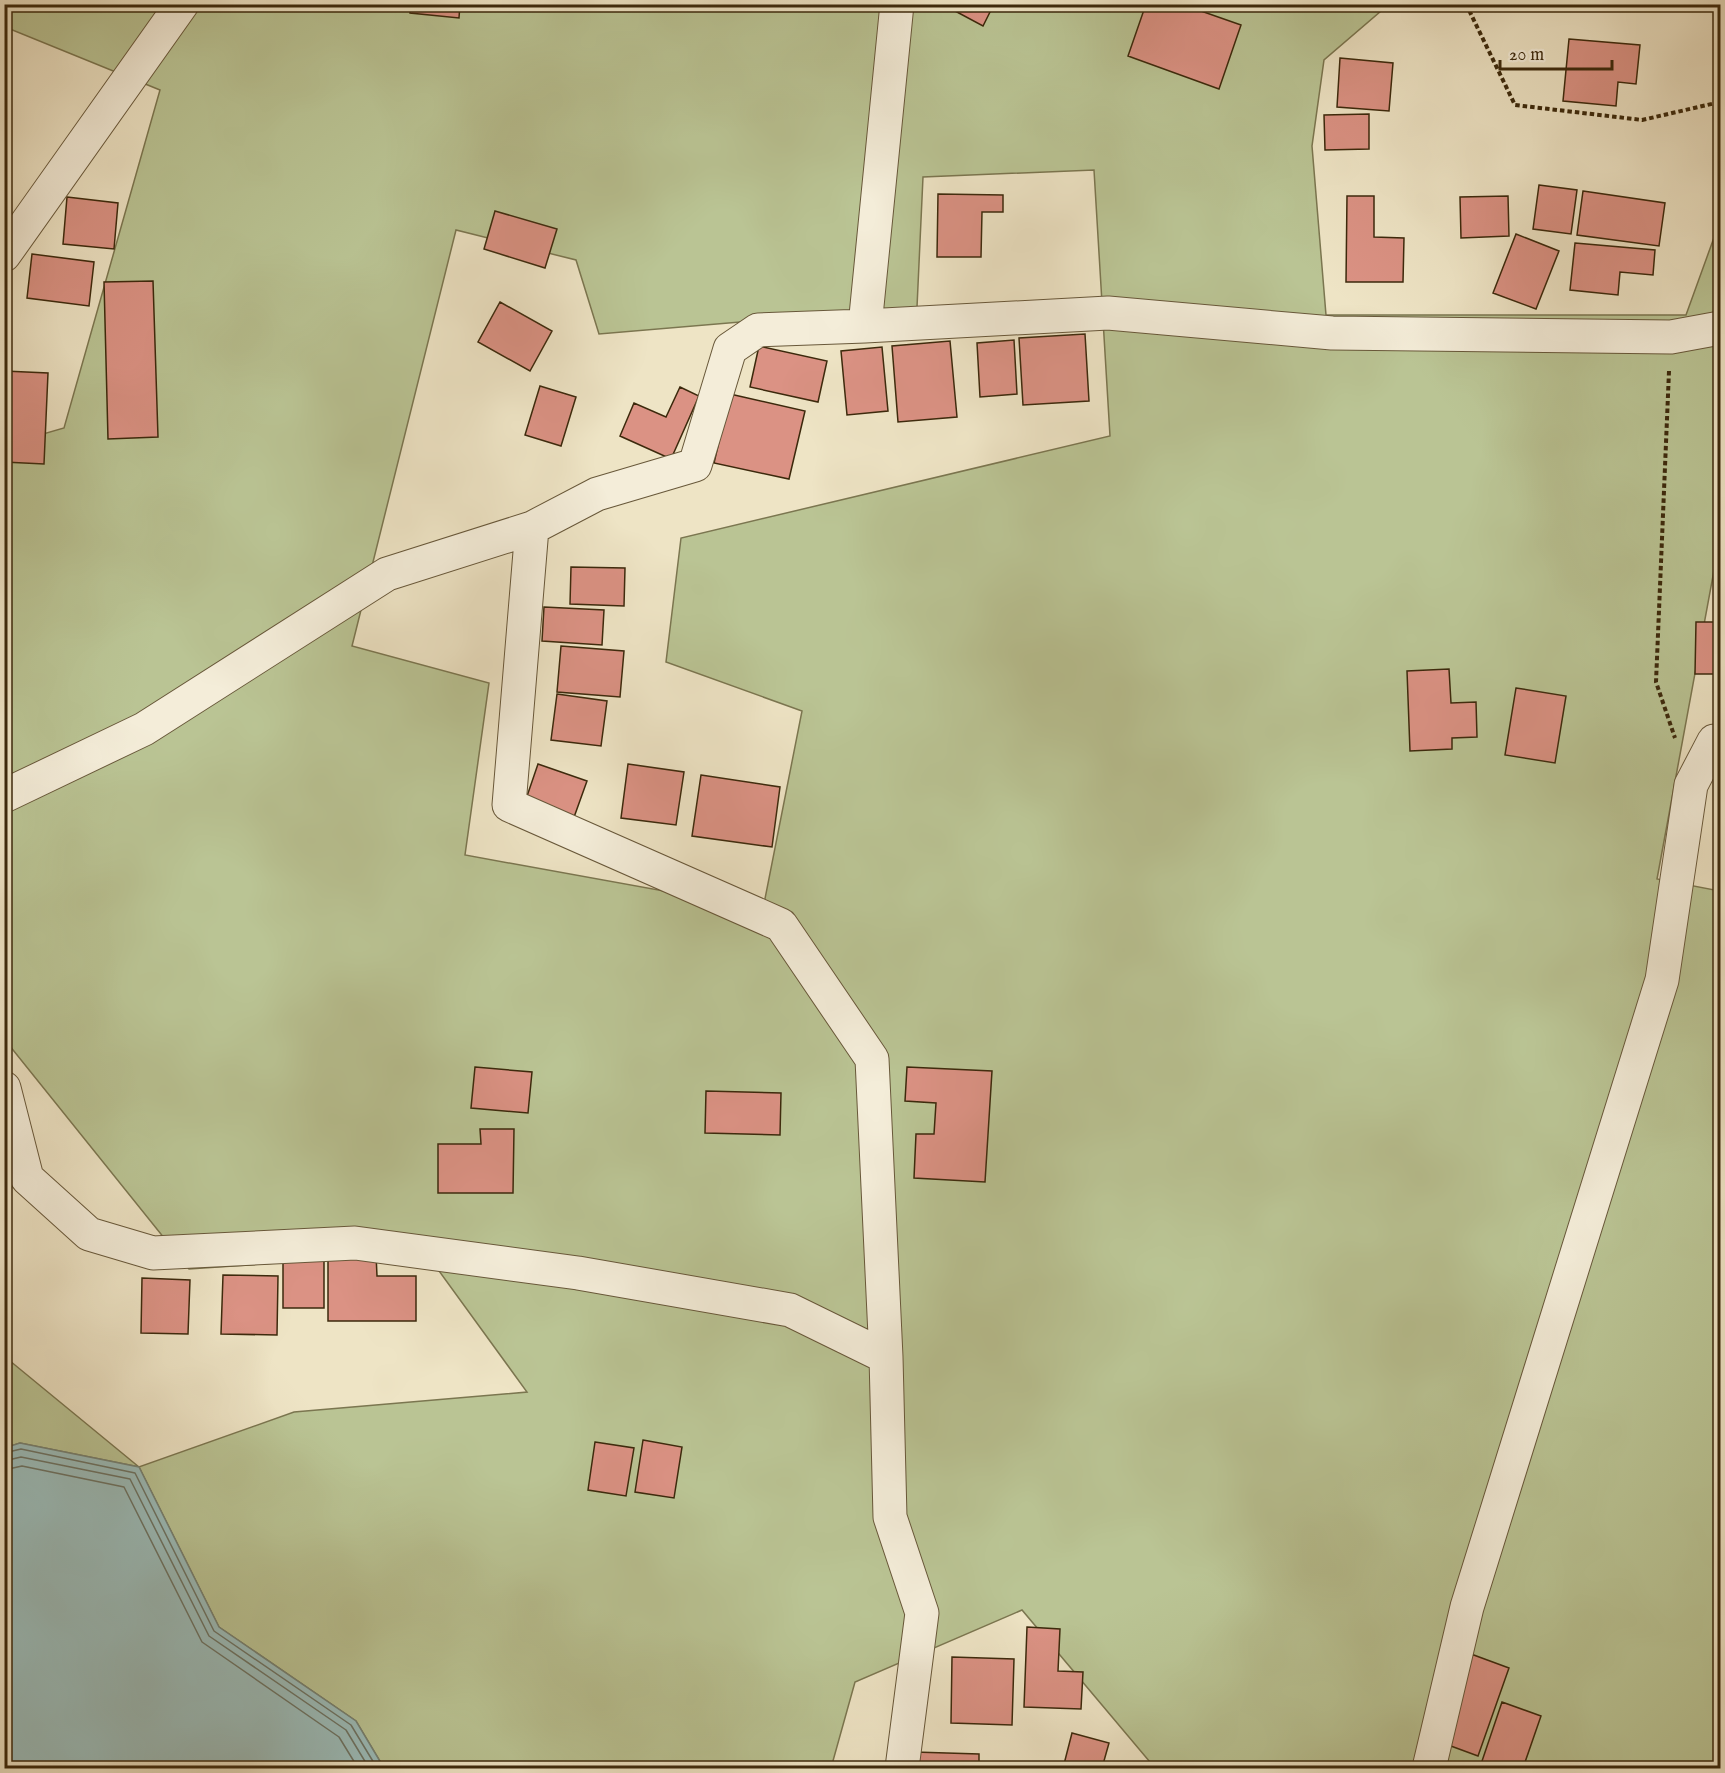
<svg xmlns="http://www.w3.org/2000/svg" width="1725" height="1773" font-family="'IM FELL English',serif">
<rect width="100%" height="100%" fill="#eee4c5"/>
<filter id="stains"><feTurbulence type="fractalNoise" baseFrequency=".00333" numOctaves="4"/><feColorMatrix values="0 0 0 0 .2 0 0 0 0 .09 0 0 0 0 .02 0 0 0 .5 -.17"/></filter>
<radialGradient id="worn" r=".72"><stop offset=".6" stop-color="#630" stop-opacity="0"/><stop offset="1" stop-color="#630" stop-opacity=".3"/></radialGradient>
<path fill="#bac494" stroke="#7b7650" stroke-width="1.5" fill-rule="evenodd" d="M5 5H1388L1324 60 1312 146 1326 315H1686L1720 221V538L1657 879 1720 891V1768H1155L1022 1610 855 1682 831 1768H384L356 1721 219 1627 139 1467 20 1443 5 1448 4 1356 139 1467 294 1412 527 1392 426 1253 189 1269 5 1040V445L64 428 160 90 5 27ZM1094 170 1110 436 681 538 666 662 802 711 763 909 465 855 489 683 352 646 456 230 576 260 599 334 917 307 923 177Z"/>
<path fill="#9bbdbb" stroke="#758275" stroke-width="1.5" d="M20 1443 139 1467 219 1627 356 1721 384 1768H5L4 1448Z"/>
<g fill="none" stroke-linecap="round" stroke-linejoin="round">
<path stroke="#6c7364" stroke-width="1.5" d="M4 1453 21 1449 135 1473 214 1631 351 1725 377 1768
M4 1461 21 1457 130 1479 209 1636 346 1730 369 1768
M4 1470 22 1466 124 1487 202 1642 339 1737 358 1768"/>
</g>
<path fill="#db9284" stroke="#3c290c" stroke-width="1.5" d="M410 4H460L459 18 410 13Z
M942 4H994L983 26Z
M1146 4H1181L1241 25 1219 89 1128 56Z
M1569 39 1640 45 1636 84 1618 82 1616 106 1563 101Z
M1340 58 1393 63 1389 111 1337 107Z
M1369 114V149L1325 150 1324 115Z
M1539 185 1577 190 1571 234 1533 229Z
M1583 191 1665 203 1659 246 1577 235Z
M938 194 1003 195V212H982L981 257H937Z
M1347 196H1374V237L1404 238 1403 282H1346Z
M1508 196 1509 236 1461 238 1460 197Z
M67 197 118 203 114 249 63 244Z
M495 211 557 229 545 268 484 249Z
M1516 234 1559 251 1536 309 1493 293Z
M1575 243 1655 250 1653 275 1620 272 1618 295 1570 290Z
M32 254 94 262 89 306 27 298Z
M153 281 158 437 108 439 104 282Z
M500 302 552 331 530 371 478 342Z
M1085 334 1089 401 1023 405 1019 338Z
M1014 340 1017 394 980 397 977 343Z
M950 341 957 417 898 422 892 346Z
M759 346 827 361 818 402 750 387Z
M882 347 888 411 847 415 841 351Z
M4 371 48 373 44 464 4 462Z
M540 386 576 397 561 446 525 435Z
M680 387 699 396 671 459 620 436 634 403 666 417Z
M730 394 805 411 789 479 714 463Z
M571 567 625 568 624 606 570 604Z
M544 607 604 610 602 645 542 641Z
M1696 622H1720V674H1695Z
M561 646 624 651 620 697 557 692Z
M1449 669 1451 703 1476 702 1477 737 1452 738V749L1410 751 1407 671Z
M1516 688 1566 696 1555 763 1505 755Z
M557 694 607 701 601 746 551 740Z
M538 764 587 781 573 820 525 802Z
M628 764 684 772 676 825 621 818Z
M701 775 780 787 772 847 692 836Z
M475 1067 532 1072 528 1113 471 1108Z
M907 1067 992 1071 985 1182 914 1178 916 1134H934L936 1103 905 1101Z
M706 1091 781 1093 780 1135 705 1133Z
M480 1129H514L513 1193H438V1144H481Z
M328 1254H376L377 1276H416V1321H328Z
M283 1261H324V1308H283Z
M223 1275 278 1276 277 1335 221 1334Z
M142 1278 190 1280 188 1334 141 1333Z
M643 1440 682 1447 674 1498 635 1492Z
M595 1442 634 1448 626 1496 588 1490Z
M1027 1627 1060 1629 1058 1671 1083 1672 1081 1709 1024 1707Z
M1471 1654 1509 1668 1478 1756 1440 1742Z
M952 1657 1014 1659 1012 1725 951 1723Z
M1502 1702 1541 1716 1523 1768 1480 1767Z
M1072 1733 1109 1743 1102 1768H1063Z
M914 1752 979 1754V1768H914Z"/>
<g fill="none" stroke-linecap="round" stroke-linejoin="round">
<defs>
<path id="minor" d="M4 255 182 4
M865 326 897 4
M532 528 509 805 781 925 872 1059 886 1357 890 1517 922 1613 902 1768
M4 796 144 729 387 574 532 528 597 494 695 465 730 349 758 330 865 326 1108 313 1332 333 1671 337 1720 328
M4 1088 27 1178 89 1234 153 1253 355 1243 578 1273 790 1310 886 1357
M1429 1768 1467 1607 1662 980 1691 785 1714 741 1720 742"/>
</defs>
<use href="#minor" stroke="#68583a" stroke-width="35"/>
<path stroke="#3c290c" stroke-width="4" stroke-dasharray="4.5 3" stroke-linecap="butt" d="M1466 4 1515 105 1642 120 1720 102
M1669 371 1656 682 1675 738"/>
<use href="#minor" stroke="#f4edd9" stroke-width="33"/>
</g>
<rect width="1725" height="1773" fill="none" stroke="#eee4c5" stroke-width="24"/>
<rect x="6" y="6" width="1713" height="1761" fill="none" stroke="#3c290c" stroke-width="3"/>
<rect x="12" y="12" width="1701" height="1749" fill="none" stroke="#3c290c" stroke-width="1.5"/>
<path d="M1500 60v9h112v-9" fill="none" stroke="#3c290c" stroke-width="3"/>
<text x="1509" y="60" font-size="18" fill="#3c290c" stroke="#f4edd9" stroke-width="4.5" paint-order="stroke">20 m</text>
<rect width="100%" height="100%" filter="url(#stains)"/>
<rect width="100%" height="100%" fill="url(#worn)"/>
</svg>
